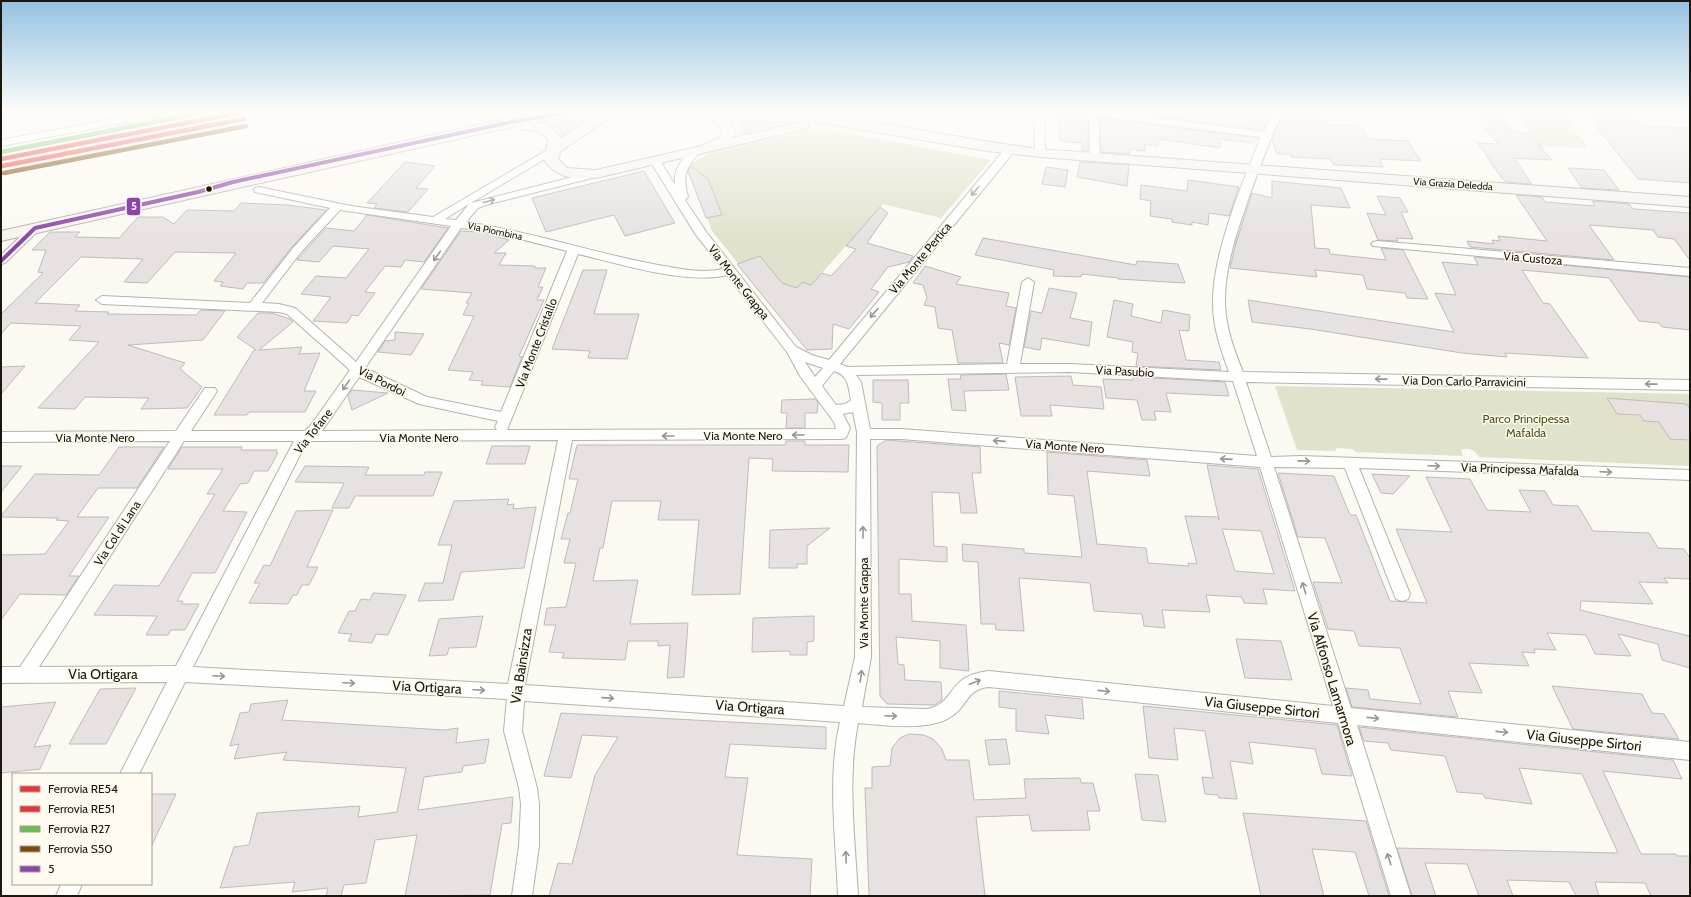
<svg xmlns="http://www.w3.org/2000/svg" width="1691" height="897" font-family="Cabin,sans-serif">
<rect width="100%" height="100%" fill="#faf9f2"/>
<path fill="#e1e2cc" d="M1511 112H1569L1576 122H1568L1588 148 1540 146Z
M579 118 591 119 563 137 557 129 546 124 534 122Z
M736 121 801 122 742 136 739 135 740 126Z
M819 128 991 160 941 218 883 204 782 318 712 231 688 170 696 160 712 153Z
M1275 386 1690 394V466L1479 457C1475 450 1468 447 1461 450L1463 456 1356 452 1352 449 1337 448 1335 451 1297 450Z"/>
<path fill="#e7e1e1" stroke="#c0bbba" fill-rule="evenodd" d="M1058 112H1088V151H1082L1083 143 1060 141Z
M1121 112H1271L1263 130Z
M1284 112H1320L1328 125 1361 126 1369 139 1408 141 1421 161 1380 159 1383 167 1334 165 1330 159 1291 157 1290 154H1277L1272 140Z
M1472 112H1497L1513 131 1529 134 1552 160 1514 158 1532 184 1506 182 1501 177 1478 143 1498 144Z
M1588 112H1628L1642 126 1690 128V183L1638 179 1596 126H1601Z
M1100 118 1259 138 1253 143 1220 139V148L1159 139 1158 146 1145 144V151L1130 149V154L1101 152Z
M405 162 435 166 416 188 428 189 408 212 374 208 377 204 367 203Z
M1080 162 1129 165 1127 186 1077 177Z
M691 166 708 179 722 215 706 218 688 171Z
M1046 167 1068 170 1065 187 1042 184Z
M1568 168 1604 170 1619 190 1582 188Z
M644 171 675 223 625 236 614 215 546 232 532 198Z
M1188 180 1239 187 1229 216 1209 213 1208 225 1192 222V225L1172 222V219L1150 216 1151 201 1140 199 1141 185 1187 191Z
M1272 181 1341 188 1350 208 1311 205 1315 248 1329 249 1330 254 1386 260 1381 248 1403 250 1428 299 1407 298 1405 293 1367 289 1363 275 1315 270 1317 277 1230 268 1236 243 1252 193 1272 198Z
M1516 195 1542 197 1545 202 1595 206 1592 201 1629 204 1633 209 1690 213V260L1674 239 1658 237 1653 230 1589 225 1614 260 1470 247 1467 241 1494 244 1492 240 1500 241 1498 236 1547 241Z
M1377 196 1400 198 1408 212H1401L1413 239 1396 238 1398 241 1378 240 1367 213 1386 215Z
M241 203 287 205 326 210 292 247 263 283H247L243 289 220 286 223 282 214 281 236 253 175 252 147 283 124 282 143 259 81 257 35 303 80 305 75 311 109 312 107 314 196 315 201 310 225 311 203 340 128 345 185 363 180 369 202 387 187 408 141 409 149 398 85 397 75 409 38 408 99 342 69 340 81 326 11 323 1 334V314L43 273 38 272 46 250H32L50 232H80L75 237 119 238 138 217H163L174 224 187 210 234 211Z
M880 207 888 213 867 243 913 256 909 262 888 267 871 289 879 292 849 329 833 324 832 349 807 350 737 264 760 256 782 283 797 288 802 282 811 285 822 273 831 276 856 249 846 246Z
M367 215 448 228 424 262 405 260 401 267 385 266 365 292 375 293 358 316 352 315 347 323 313 321 331 297 301 294 316 276 346 278 369 249 333 246 319 262 297 260 326 228 354 231Z
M461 231 482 232 509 240 494 253H506L499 265 535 266V268H546L538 287H543L537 300H544L519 356 522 357 510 387 481 385 483 381 469 380 473 372 448 370 474 316 463 315 469 303H466L472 293 421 289Z
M983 238 1136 265 1137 261 1178 264 1185 283 1118 279V278L1082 274 1081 277 1053 276 1054 270 975 255Z
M1474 257 1690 277V330L1662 327 1659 323 1639 321 1609 278 1522 270 1543 303 1550 304 1588 358 1505 353 1507 357 1462 353 1310 329 1252 322 1248 300 1454 332 1435 293 1456 295 1442 262 1478 265Z
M925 266 961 277 956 284 1009 293 1006 306 1016 308 1009 345 999 343 1003 363H958L952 330 938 328 935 307 924 305 927 298 923 285 913 283Z
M583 270H607L594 314H639L627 359 588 358 590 351 552 349Z
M1049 288 1077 293 1070 318 1092 322 1089 346 1042 338 1040 350 1024 347 1031 311 1042 313Z
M1114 300 1133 304 1131 316 1161 323 1163 310 1190 315 1189 331 1179 330 1186 360 1219 362 1221 370 1136 366 1138 353 1132 352 1133 342 1107 337Z
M258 313H272L290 319 293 322 259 350 302 347 299 354 320 353 304 391H316L305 412H249L247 415H214L254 350H256L237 337Z
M395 332 424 334 411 355 378 352 385 341 395 340Z
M25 366 1 394V367Z
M1006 374 1009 390 964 391 966 411 952 410 948 379H961L960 375Z
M1071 376 1073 385 1101 387 1104 409 1050 405 1052 416H1021L1015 377Z
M1134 377 1225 382 1229 396 1166 393 1171 412 1154 411 1156 420H1142L1137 400 1106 398 1103 379 1133 380Z
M873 380H908L909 403H900V420H882V403L873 402Z
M352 390 388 393 352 410 348 396Z
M1607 398 1686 404 1690 409V440L1670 439 1659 422 1644 421 1640 415 1617 414Z
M815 399 818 402 817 413H805V428H786L787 413H781L782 400Z
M886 440 980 447 981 473H972L977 513H961L959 493 932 492 934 546 947 547V562L899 559V594H911L912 621 966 625 969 671 940 668V641L896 637 898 664 904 665 905 680 941 682 942 700 934 705 887 704 880 696 877 446Z
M786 441H805V445H849L848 472 772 471 773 459 749 458 740 594 692 595 699 520H658L661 501H612L603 548H600L593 581 638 580 630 624 688 623 684 677 667 678 670 645 658 646V641H628L625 660 562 658 564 653 549 652 556 625H544L547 608 566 607 576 563H564L570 539H561L568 513H570L578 479H569L577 445H785Z
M492 446H530L525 464H486Z
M119 447H164L137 488H98L77 517H109L69 576H79L66 595 20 594 1 620V555L45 554 69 521 56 520 58 518 1 517V516L35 474 99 475Z
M182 447H242L241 450H277L276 453H278L268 471H254L248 483 240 484 223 511 247 512 215 573H192L177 601H183L181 604H199L185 630H171L168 635H146L157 616 94 615 114 585 159 586 215 494H207L223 469H168Z
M1047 452 1147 460 1150 476 1087 471 1097 544 1146 548 1148 563 1189 566 1188 563 1197 564 1185 516 1219 517V520L1207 465 1258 469 1295 591 1263 589 1267 604 1244 603 1242 597 1206 595 1210 612 1162 610 1165 628 1144 626 1142 614 1094 611 1090 583 1019 578 1024 631 996 630 995 624H981L978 562 963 561 962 544 1024 549V553L1082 557 1074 496 1048 494ZM1222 529 1261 531 1274 574 1235 571Z
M1 466H22L1 492Z
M305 466 369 467 365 475H424L425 472H442L433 496H355L349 508H332L344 483 295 482Z
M1278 473 1334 476 1350 515H1356L1390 601 1427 603 1396 529 1452 532 1426 477 1470 479 1487 510 1531 512 1519 490 1545 491 1553 505 1578 506 1593 531 1649 533 1658 548 1684 549 1690 558V579L1664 578 1668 583 1639 582 1653 604 1581 601 1580 610 1690 636V668L1662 660 1658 644 1618 634 1631 656 1595 654 1586 635 1547 633 1556 650 1534 649 1535 653 1522 652 1529 666 1469 663 1482 693 1448 691 1458 717 1352 707 1346 688 1368 690 1370 699 1421 704 1400 648 1359 646 1354 631 1328 629 1313 582 1342 583 1325 538 1298 537Z
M1372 474 1410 476 1393 494 1381 493Z
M509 499 507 505 514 504 513 509 536 507 524 568 461 572 453 600 418 601 425 583H443L452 545H438L454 501Z
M333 510 307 567H318L309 585H302L297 595H293L288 604 249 603 260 583H254L264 565 270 566 296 511Z
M830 528 807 546V564H797V568H769L770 530Z
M373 593 406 595 388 635 376 634 372 643 348 641 352 634 338 633 349 611H355L361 599 370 600Z
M483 616 476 647 449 648 447 655 429 656 439 619Z
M814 616V641L807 642V655H790V651L752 652 753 618Z
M1236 639 1281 641 1292 680 1245 678Z
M1552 686 1642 694 1652 713 1664 714 1679 739 1573 729Z
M136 688 106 744H69L100 689Z
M999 691 1082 699 1084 719 1045 715 1049 734 1016 731V709L999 707Z
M288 700 282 720 444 730 458 728 456 743 489 739 485 763 463 766 462 772 424 777 418 810 513 797 511 823 502 824 490 895 405 896 417 835 375 840 366 883 344 885 341 896H326L328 888 292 892 295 882 220 888 234 847 249 845 257 813 360 806 358 817 397 812 406 768 283 760 287 752 234 759 239 744 230 746 240 713 249 712 251 704Z
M56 702 34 747 51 745 40 769 1 773V707Z
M1143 706 1337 725 1352 776 1322 774 1315 749 1249 742 1253 764 1230 761 1237 799 1219 798 1218 795 1205 794 1202 777 1213 778 1205 731 1174 728 1178 760 1149 758Z
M561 713 826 727V749L730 744 725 777 748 778 737 855 812 859 810 896H549L558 863 572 864 595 775 618 737 582 735 571 778 544 776Z
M1359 727 1673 760 1682 779 1603 771 1641 854H1676L1677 856H1690V896H1651L1645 883 1595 882 1599 896H1576L1569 882 1507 880 1513 896H1479L1467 864 1425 863 1436 896H1412L1397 848 1618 853 1582 774 1519 768 1532 804 1485 798 1483 794 1457 792 1445 756 1391 750 1388 743 1364 741Z
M909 734 924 735 933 739 942 749 946 760H969L974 800 1026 798 1024 779 1080 778 1081 783H1093L1100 811H1087L1090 830 1032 831 1029 815 976 817 985 896H869L865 788H872V767L890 766 892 748 900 738Z
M1006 739 1010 764 989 765 985 740Z
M1135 774 1158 775 1166 822 1142 820Z
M151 794H176L151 847Z
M1243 813 1366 821 1389 896H1369L1355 852 1312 849 1324 896H1261Z"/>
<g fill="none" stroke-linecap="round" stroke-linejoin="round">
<defs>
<path id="street" d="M150 112H171L166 115 1 146V140Z
M1034 112H1044L1045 153 1040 156 1035 153Z
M1089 112H1108L1264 132 1273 112H1283C1268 143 1257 174 1246 206 1235 238 1224 271 1225 305 1226 328 1234 350 1243 372L1690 380V390L1246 382 1271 457 1301 456 1690 470V480L1359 468 1410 594 1408 599 1402 601 1396 599 1394 594 1345 468 1274 467 1351 708 1690 742V760L1357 725 1411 896H1391L1338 723 989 687C966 689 968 706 952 716 930 732 884 725 858 723 847 779 855 839 858 896H838C836 839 827 778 840 722L524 701 522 731 537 788 539 804V846L532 896H512L519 846 521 804 519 788 504 731 507 699 185 682 139 774H120L167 682 1 683V667H20L170 441 1 442V432L176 431 205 388H215L217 391 191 431H305L311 425 350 370 287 314 279 312 102 304 96 300 102 296 250 303 293 248 330 208 255 192 254 190 255 188 259 187 351 206 433 217 554 146 558 147 559 149 558 151 471 203 596 171 601 174 600 176 489 204 478 208 466 222C529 231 590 252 653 264 677 268 699 274 723 269L696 235 650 161 655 158 659 159 675 185C673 169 682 160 691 149H699L700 151C686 170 682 173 688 197L685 200 707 233 796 347 812 355 829 360 1000 155 1004 148 1008 147 1013 150 1009 158 840 364 848 367 1007 364 1022 282 1028 278 1034 282 1020 364H1070L1229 372C1221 350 1213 328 1213 304 1212 255 1242 183 1261 137L1098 116 1100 157 1095 160 1090 157ZM469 204 456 220 445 219ZM340 210 451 226 356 362 295 308 279 304 262 303 301 252ZM461 228 493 232 567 251 501 412 427 397 365 368ZM578 254C620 264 686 285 727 275L787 352 800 376 834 422 836 429 507 430ZM805 362 823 368 815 377ZM834 371C849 376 848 386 851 400L845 404 836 405 822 386ZM1070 372 1233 381 1257 456 901 429H870L861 382 856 375ZM359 377 419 404 498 421 495 427 497 430 322 431ZM853 412 857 432 855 657 844 706 525 685 572 440 841 439 846 438 850 428 843 414ZM870 439H901L1260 467 1333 706 989 671C980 672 970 674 962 680 948 691 948 705 927 709L862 707 871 657ZM558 440 508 684 193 667 304 447 311 441ZM184 441H294L176 666 39 667Z
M35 225 40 228 39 230 5 263 1 264V255L31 226Z
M1377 241 1690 268V276L1373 246 1371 244 1373 242Z
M61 884H82L77 896H56Z"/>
<path id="secondary" d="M546 112H577L570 116 536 122 550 126 561 138 602 112H618L561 151 558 159 567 168 596 170 701 146 718 138 722 133 720 125 704 114 706 112C742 112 781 110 818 114 892 123 965 140 1040 149L1690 197V207L1040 157 987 151 816 122 730 121 736 133 732 138 802 122 807 123 809 126 807 129 802 130 596 178C574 178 558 180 544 160L548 140C537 124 523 134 516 126L1 241V231L495 121Z"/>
</defs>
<use href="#street" stroke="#b5b3ab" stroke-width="2"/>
<use href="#secondary" stroke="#b5b3ab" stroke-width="2"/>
<use href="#street" fill="#fefefd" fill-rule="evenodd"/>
<use href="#secondary" fill="#f6f4f0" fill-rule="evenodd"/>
<defs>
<path id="bus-1" d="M1 261 35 228 198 192 233 182 511 122 569 112"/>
</defs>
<use href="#bus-1" stroke="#fefaef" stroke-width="6"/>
<use href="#bus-1" stroke="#8e44ad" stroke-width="4"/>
<defs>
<path id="rail-1" d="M1 159 242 112"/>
<path id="rail-2" d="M2 166 244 119"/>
<path id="rail-3" d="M1 152 206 112"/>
<path id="rail-4" d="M4 173 246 126"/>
</defs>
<use href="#rail-1" stroke="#fefaef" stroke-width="7"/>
<use href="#rail-2" stroke="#fefaef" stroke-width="7"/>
<use href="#rail-3" stroke="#fefaef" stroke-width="7"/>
<use href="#rail-4" stroke="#fefaef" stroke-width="7"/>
<use href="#rail-1" stroke="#ee3338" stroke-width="4.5"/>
<use href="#rail-2" stroke="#ee3338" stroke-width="4.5"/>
<use href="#rail-3" stroke="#69bd51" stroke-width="4.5"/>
<use href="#rail-4" stroke="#7d4808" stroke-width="4.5"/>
</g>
<defs><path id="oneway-shaft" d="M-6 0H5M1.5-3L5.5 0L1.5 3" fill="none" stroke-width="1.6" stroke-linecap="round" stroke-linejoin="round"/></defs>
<g stroke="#989691">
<use href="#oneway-shaft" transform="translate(975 191) rotate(130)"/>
<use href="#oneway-shaft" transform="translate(489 201) rotate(-15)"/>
<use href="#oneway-shaft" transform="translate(437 256) rotate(125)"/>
<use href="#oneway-shaft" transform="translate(874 313) rotate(130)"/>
<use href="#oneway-shaft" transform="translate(1381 379) rotate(-179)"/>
<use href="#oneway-shaft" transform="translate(1651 384) rotate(-179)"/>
<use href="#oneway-shaft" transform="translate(346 385) rotate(125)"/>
<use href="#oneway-shaft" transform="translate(798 435) rotate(180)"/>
<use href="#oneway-shaft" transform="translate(668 436) rotate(180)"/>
<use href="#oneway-shaft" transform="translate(999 441) rotate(-176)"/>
<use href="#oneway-shaft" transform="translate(1226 459) rotate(-176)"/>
<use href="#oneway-shaft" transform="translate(1304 461) rotate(1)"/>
<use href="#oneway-shaft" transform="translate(1434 466) rotate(2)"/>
<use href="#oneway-shaft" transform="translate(1606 472) rotate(2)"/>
<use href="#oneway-shaft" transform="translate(863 532) rotate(-90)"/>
<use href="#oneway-shaft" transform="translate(1304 588) rotate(-107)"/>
<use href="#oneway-shaft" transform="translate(219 676) rotate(3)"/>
<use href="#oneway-shaft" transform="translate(861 676) rotate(-82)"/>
<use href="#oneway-shaft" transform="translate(975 682) rotate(-21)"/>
<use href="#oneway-shaft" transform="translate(349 683) rotate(3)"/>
<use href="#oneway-shaft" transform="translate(479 690) rotate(3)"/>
<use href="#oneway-shaft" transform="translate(1104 691) rotate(6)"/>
<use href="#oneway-shaft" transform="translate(608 698) rotate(4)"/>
<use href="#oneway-shaft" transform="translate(891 716) rotate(2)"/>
<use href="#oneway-shaft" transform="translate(1373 718) rotate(6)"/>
<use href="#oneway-shaft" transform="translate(1502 732) rotate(6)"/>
<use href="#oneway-shaft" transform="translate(846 857) rotate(-92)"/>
<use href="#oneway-shaft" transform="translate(1389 859) rotate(-108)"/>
</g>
<linearGradient id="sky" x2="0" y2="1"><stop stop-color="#94c2e1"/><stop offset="0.47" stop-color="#fdfcf9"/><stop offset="1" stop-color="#fdfcf9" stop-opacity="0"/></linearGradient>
<rect width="1691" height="238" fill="url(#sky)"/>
<circle fill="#1b170d" stroke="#fefaef" stroke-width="1.5" cx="209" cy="189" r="3.5"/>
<g text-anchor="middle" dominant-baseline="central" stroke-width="3" stroke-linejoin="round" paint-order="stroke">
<g font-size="10" fill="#1b170d" stroke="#fefaef">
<text transform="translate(1453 184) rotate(4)">Via Grazia Deledda</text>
<text transform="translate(495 231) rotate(12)">Via Piombina</text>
</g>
<g font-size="12" fill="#1b170d" stroke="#fefaef">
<text transform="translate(920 258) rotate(-50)">Via Monte Pertica</text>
<text transform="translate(1533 258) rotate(5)">Via Custoza</text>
<text transform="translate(739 282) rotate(52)">Via Monte Grappa</text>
<text transform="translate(536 343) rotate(-69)">Via Monte Cristallo</text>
<text transform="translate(1125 371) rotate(3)">Via Pasubio</text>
<text transform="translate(382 381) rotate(27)">Via Pordoi</text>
<text transform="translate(1464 381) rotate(1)">Via Don Carlo Parravicini</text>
<text transform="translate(313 431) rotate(-52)">Via Tofane</text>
<text x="743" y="435">Via Monte Nero</text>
<text x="95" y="437">Via Monte Nero</text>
<text x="419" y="437">Via Monte Nero</text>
<text transform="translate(1065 446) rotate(4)">Via Monte Nero</text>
<text transform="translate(1520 469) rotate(2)">Via Principessa Mafalda</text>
<text transform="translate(117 533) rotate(-57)">Via Col di Lana</text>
<text transform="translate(863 603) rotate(-90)">Via Monte Grappa</text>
</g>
<g font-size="12" fill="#505118" stroke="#fefaef">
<text x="1526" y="418">Parco Principessa<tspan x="1526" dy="14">Mafalda</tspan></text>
</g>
<g font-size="14" fill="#1b170d" stroke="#fefaef">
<text transform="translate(521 666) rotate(-81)">Via Bainsizza</text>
<text x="103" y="674">Via Ortigara</text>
<text transform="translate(1332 679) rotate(73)">Via Alfonso Lamarmora</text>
<text transform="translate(427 687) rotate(3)">Via Ortigara</text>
<text transform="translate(750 707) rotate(4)">Via Ortigara</text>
<text transform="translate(1262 707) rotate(6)">Via Giuseppe Sirtori</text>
<text transform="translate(1584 740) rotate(6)">Via Giuseppe Sirtori</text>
</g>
</g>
<rect stroke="#fefaef" stroke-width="1.5" x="126" y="197" width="15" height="19" rx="4" fill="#8e44ad"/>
<g font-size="11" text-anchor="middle" font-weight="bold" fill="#fff">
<text x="134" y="210">5</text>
</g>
<rect width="1691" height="897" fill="none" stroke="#1b170d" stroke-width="4"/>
<rect x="12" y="773" width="140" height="112" fill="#fefaef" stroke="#a39f95"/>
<rect x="20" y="786" width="20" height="6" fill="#ee3338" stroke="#a39f95"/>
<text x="48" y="793" font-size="12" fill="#1b170d">Ferrovia RE54</text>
<rect x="20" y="806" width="20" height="6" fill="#ee3338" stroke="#a39f95"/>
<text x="48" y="813" font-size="12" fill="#1b170d">Ferrovia RE51</text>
<rect x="20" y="826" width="20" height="6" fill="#69bd51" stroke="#a39f95"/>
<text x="48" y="833" font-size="12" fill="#1b170d">Ferrovia R27</text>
<rect x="20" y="846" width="20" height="6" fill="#7d4808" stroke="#a39f95"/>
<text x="48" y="853" font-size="12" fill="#1b170d">Ferrovia S50</text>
<rect x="20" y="866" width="20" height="6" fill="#8e44ad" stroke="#a39f95"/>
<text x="48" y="873" font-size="12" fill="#1b170d">5</text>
</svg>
